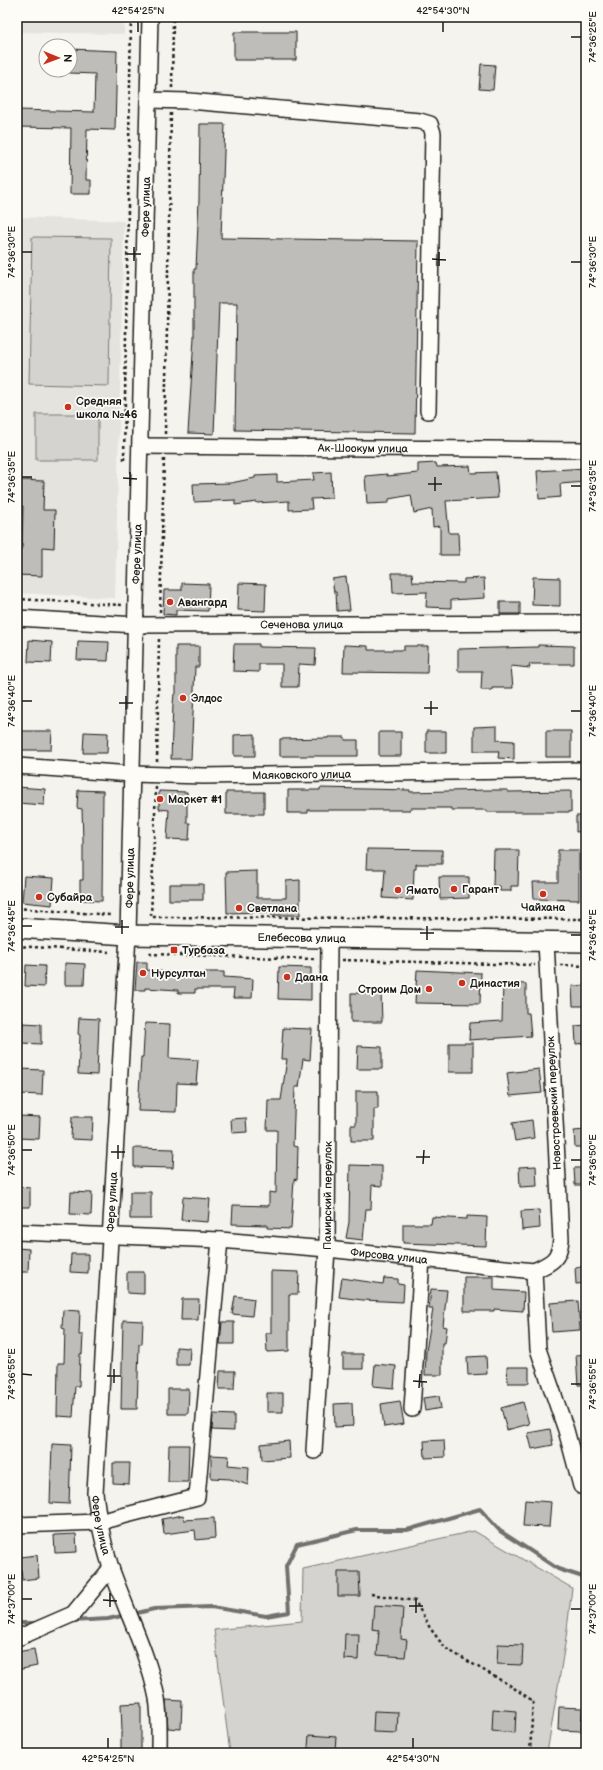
<svg xmlns="http://www.w3.org/2000/svg" width="603" height="1770" font-family="'Balsamiq Sans',sans-serif">
<rect width="100%" height="100%" fill="#f4f3ee"/>
<filter id="ink" filterUnits="userSpaceOnUse"><feTurbulence type="fractalNoise" baseFrequency=".025" numOctaves="2"/><feDisplacementMap in="SourceGraphic" scale="8" xChannelSelector="R" yChannelSelector="G"/><feConvolveMatrix kernelMatrix="1 2 1 2 8 2 1 2 1" color-interpolation-filters="sRGB"/></filter>
<g filter="url(#ink)">
<path fill="#e4e3de" d="M17 17H125L124 34 17 32Z
M17 217 124 221 115 598 17 593Z"/>
<path fill="#d4d3cf" stroke="#787876" d="M32 237 111 238 109 386 29 384Z
M36 414H98V460H36Z
M474 1531 572 1588 566 1638 547 1753H230L214 1630 302 1621 303 1569Z"/>
<g fill="none" stroke-linecap="round" stroke-linejoin="round">
<path stroke="#72716f" stroke-width="4" d="M133 1614 154 1609 211 1607 266 1616 289 1612 286 1566 297 1544 357 1530H407L480 1509 500 1531 558 1569 586 1578
M71 1621 108 1619 126 1615
M17 1623H37"/>
</g>
<path fill="#bebdba" stroke="#1c1c1c" d="M234 32H296V60H234Z
M70 49 117 51 115 130 87 129 86 180H91V194H70L71 128 17 127V110L94 112 95 74 70 73Z
M481 64 495 65 493 90 479 89Z
M200 124H225L221 238 418 241 415 433 235 430 237 303H219L214 434 188 433 194 337V269H196L199 200Z
M436 463 437 467 470 466 471 473 496 472 498 498 446 501 449 533H458L459 555H440V526L433 527 432 509 414 513 411 495 389 499V503L367 504 365 476 387 474V476L418 473V464Z
M586 468V482L560 484 561 497 539 499 537 471Z
M331 472 332 498 311 499 312 509 289 510V501L257 503V502L235 505V500L194 502 193 484 231 483 255 478V476L277 475V482L314 480 313 473Z
M17 480 44 481 43 510H55L54 548 42 547V576L17 575V549H22L23 506H17Z
M392 573H412L413 582 464 583V579L484 578 485 598 451 600V608L426 607 427 592 393 593Z
M346 577 350 610 337 611 336 592H334L332 579Z
M533 577 560 578V606L532 605Z
M182 583 209 584 208 611 176 610V615L163 614 164 590H182Z
M239 583 266 584 265 611 238 610Z
M500 602H520V614H500Z
M29 640 52 642 51 663 28 662Z
M78 641 109 642 108 661 77 660Z
M234 644H259V647L316 648 315 665 299 664 298 687H282V664H259V672L233 671Z
M344 645 368 646V650H404V646H428L427 673 343 672Z
M538 645 574 646V664H529L530 668 511 666 513 688H492V690H481L482 671H458V649L538 647Z
M176 646H199V667H195L191 759H171L173 704 174 694H176Z
M497 726V740L514 741V759L498 758 499 751H474V727Z
M17 731H52L51 750H17Z
M426 731H446V753H426Z
M546 731H571V757H546Z
M84 732 108 733 107 753H83Z
M379 732H401V756H379Z
M255 734V756H234V735Z
M328 737H345V740H358V756H280V739L328 738Z
M17 787 45 789 44 805 17 803Z
M320 788 410 790V792L487 790H508V792L571 791V812H487V810H451V808H410V810H308V813H288V790H320Z
M78 790 103 791 102 901 80 900V880H83V841L82 809 77 808Z
M159 791 187 792V823H190L189 840 167 839 169 810 159 809Z
M226 792H264V814H226Z
M576 816H586V831L576 832Z
M367 849 442 850V864H416V869H414L413 900 383 898 385 869H366Z
M494 850H519L518 886H511V891H500V886H493Z
M558 850H579V900L534 899 533 882H558Z
M257 871V898H286V881L300 880V915H271V912L227 913 226 872Z
M24 876 54 878 52 905 22 902Z
M439 877H469V898L440 899Z
M169 884H203V900H169Z
M137 962H147V970L169 972V977H205V972H224V977L253 979 252 998H233L234 989H195V993H178V990L145 988V990H135Z
M65 963 85 964 84 985H65Z
M26 965 45 966 44 987 25 986Z
M279 967 311 968V1000L278 999Z
M417 970 481 973 480 1004 415 1003Z
M503 983 526 984V1013H529L531 1036 469 1040 470 1023 502 1021Z
M586 985V1006H573L572 986Z
M351 993H381L382 1022H351Z
M79 1018 99 1019 97 1075 78 1074 80 1035 78 1034Z
M23 1023 41 1024V1044L22 1043Z
M145 1023 170 1024 169 1058 198 1060 196 1084 177 1083 176 1112 138 1111 141 1057H143Z
M586 1025V1043L576 1044 575 1026Z
M283 1028 312 1029 310 1060 303 1059 299 1087H295L293 1146 298 1147 297 1180 294 1179 291 1229 267 1228V1225L232 1224 233 1205 269 1206V1192L276 1193 277 1130H267L268 1100H281L287 1059H281Z
M449 1043H473V1072H449Z
M358 1046 382 1047V1069H357Z
M20 1069 43 1070 42 1095 19 1094Z
M539 1069 542 1093 510 1096 507 1073Z
M356 1091H378V1109H374V1141H351V1125H356Z
M19 1116 40 1117 39 1139 18 1138Z
M72 1117H93L92 1140 71 1139Z
M246 1118 247 1132 232 1133 231 1119Z
M532 1120 534 1138 515 1141 512 1123Z
M586 1130V1147H575L574 1131Z
M134 1148 174 1149 173 1168 134 1167Z
M350 1165 382 1166V1186L372 1185 371 1209H366L363 1240 346 1238 349 1222Z
M536 1166 537 1186 520 1187 519 1167Z
M574 1168H586V1185H575Z
M17 1187 30 1188V1207H17Z
M71 1192 92 1193 91 1215 70 1214Z
M130 1192H151V1219H130Z
M183 1197 210 1199 208 1222 181 1220Z
M539 1210 540 1228 522 1230 521 1211Z
M467 1216 487 1217 486 1246 403 1243V1224H431L432 1217 467 1219Z
M17 1248 29 1249 28 1272H17Z
M71 1254H88V1273L70 1272Z
M586 1266V1283L576 1284 575 1267Z
M271 1271 299 1272 298 1294H289V1351L267 1352 266 1333H271Z
M127 1272H144V1294L127 1293Z
M464 1277H494V1290L524 1292 523 1311 494 1309V1311H464Z
M342 1278 383 1284 384 1278 398 1279V1284L404 1285 403 1302 363 1300 339 1297Z
M431 1289 447 1290 443 1326 447 1327 445 1343H442V1375H425L426 1351 433 1309H429Z
M235 1296 254 1299 252 1316 232 1314Z
M182 1299H199L198 1320H181Z
M578 1301 580 1330 552 1332 550 1303Z
M63 1310 80 1311 79 1335H83L82 1354H80L79 1386H75L73 1417 57 1416 58 1363H64L65 1329 62 1328Z
M123 1320 143 1321 142 1344H139L137 1409H121Z
M222 1322H234V1344H220Z
M176 1347 190 1348 189 1365H176Z
M343 1354H363V1369H343Z
M586 1354V1385H578L576 1355Z
M486 1356 487 1374 468 1375 467 1357Z
M375 1364 396 1366 394 1388 373 1386Z
M507 1367H529V1383H508Z
M220 1371H235L234 1389H219Z
M168 1389H189L188 1414H168Z
M267 1393H283V1412H267Z
M439 1396 441 1408 425 1411 423 1398Z
M400 1401 404 1424 384 1427 381 1404Z
M523 1402 529 1424 507 1430 501 1408Z
M352 1403 353 1426 335 1427 334 1404Z
M213 1414 234 1415V1431L212 1430Z
M550 1429 553 1445 532 1449 528 1433Z
M444 1440 445 1457 425 1458 424 1441Z
M289 1441 290 1458 262 1460 261 1444Z
M52 1444 71 1445 69 1504 50 1503Z
M169 1445H189L188 1482H168Z
M211 1455 229 1456 228 1465 249 1467 248 1485 230 1479 211 1478Z
M113 1463H130L129 1484 113 1483Z
M525 1500 551 1502 549 1527 523 1526Z
M183 1515 184 1520 214 1518 215 1538 196 1540 195 1530 164 1534 162 1519Z
M76 1534 77 1552 55 1553 54 1535Z
M37 1555 39 1578 22 1580 20 1557Z
M338 1572H359L360 1596H338Z
M374 1605 403 1607 401 1639 407 1640 405 1657 377 1655 379 1630 372 1629Z
M345 1634H359L358 1660 344 1659Z
M498 1644 523 1645 522 1665 497 1664Z
M34 1649 37 1666 17 1670V1652Z
M166 1700 182 1701 181 1729 168 1728Z
M141 1703V1751L121 1752V1732H122L121 1704Z
M559 1707 582 1708 581 1731 558 1730Z
M493 1709 516 1711 515 1733 492 1731Z
M374 1711 398 1712 397 1733 373 1732Z
M309 1735 336 1737 335 1750 308 1748Z"/>
<g fill="none" stroke-linecap="round" stroke-linejoin="round">
<defs>
<g id="minor">
<path id="s1" d="M150 17 128 935 95 1493C98 1519 103 1543 111 1568 126 1611 148 1653 157 1698 160 1716 159 1735 159 1753"/>
<path d="M148 100 189 101 420 121 430 124 433 133 428 411"/>
<path id="s2" d="M140 446 586 450"/>
<path id="s3" d="M17 618 136 625 586 623"/>
<path id="s4" d="M17 766 132 774 204 776 586 770"/>
<path id="s5" d="M17 1232 220 1240 327 1249 534 1271C551 1263 559 1260 561 1240L546 941"/>
<path d="M534 1271 538 1349 566 1430 581 1486"/>
<path d="M412 1409 422 1259"/>
<path id="s6" d="M314 1451 327 1249 329 939"/>
<path d="M17 1525 99 1522 197 1497 220 1240"/>
<path d="M20 1637 73 1614 111 1568"/>
</g>
<g id="major">
<path id="s7" d="M17 928 128 935 586 942"/>
</g>
</defs>
<use href="#minor" stroke="#1c1c1c" stroke-width="18"/>
<use href="#major" stroke="#1c1c1c" stroke-width="22"/>
<path stroke="#1c1c1c" stroke-width="2.5" stroke-dasharray="3 3" stroke-linecap="butt" d="M172 88 173 17
M165 434 171 113
M124 460 131 17
M17 599 122 605
M160 612 164 459
M157 762 159 637
M156 787 151 917 586 919
M17 908 110 915
M17 946 109 952
M149 954 317 959
M342 960 535 965
M560 965 586 966
M371 1594 415 1601 430 1628 445 1648 511 1686 533 1701 530 1753"/>
<use href="#minor" stroke="#fdfcf7" stroke-width="15"/>
<use href="#major" stroke="#fdfcf7" stroke-width="19"/>
</g>
</g>
<path fill="none" stroke="#1c1c1c" stroke-width="1.5" d="M138 32V22M443 32V22M571 37H581M22 252H32M127 254H141M432 259 446 260M134 261V247M571 262H581M439 266V252M22 477H32M123 478 137 479M428 484H442M130 486V472M571 486H581M435 491V477M22 701H32M119 703H133M424 708H438M126 710V696M571 711H581M431 715V701M22 926H32M115 927H129M420 933H434M122 934V920M571 935H581M427 940V926M22 1150H32M111 1152H125M416 1157H430M118 1159V1145M571 1160H581M423 1164 424 1150M22 1374 32 1375M107 1376H121M413 1381 427 1382M114 1383V1369M571 1384H581M419 1388 420 1374M22 1599H32M103 1600 117 1601M409 1606H423M110 1607V1593M571 1609H581M416 1613V1599M108 1748V1738M413 1748V1738"/>
<g fill="#c8321e" stroke="#fdfcf7" stroke-width="1.5">
<circle cx="68" cy="407" r="4"/>
<circle cx="170" cy="602" r="4"/>
<circle cx="183" cy="698" r="4"/>
<circle cx="160" cy="799" r="4"/>
<circle cx="454" cy="889" r="4"/>
<circle cx="398" cy="890" r="4"/>
<circle cx="543" cy="894" r="4"/>
<circle cx="39" cy="897" r="4"/>
<circle cx="239" cy="908" r="4"/>
<rect x="170" y="946" width="8" height="8" rx="2"/>
<circle cx="143" cy="973" r="4"/>
<circle cx="287" cy="977" r="4"/>
<circle cx="462" cy="983" r="4"/>
<circle cx="429" cy="989" r="4"/>
</g>
<g text-anchor="middle" dominant-baseline="central" stroke-width="3.5" stroke-linejoin="round" paint-order="stroke">
<g font-size="11" fill="#1c1c1c" stroke="#fdfcf7">
<text transform="translate(146 207) rotate(-89)">Фере улица</text>
<text stroke="none"><textPath href="#s2" startOffset="223">Ак-Шоокум улица</textPath></text>
<text transform="translate(137 554) rotate(-88)">Фере улица</text>
<text stroke="none"><textPath href="#s3" startOffset="285">Сеченова улица</textPath></text>
<text stroke="none"><textPath href="#s4" startOffset="285">Маяковского улица</textPath></text>
<text transform="translate(130 878) rotate(-89)">Фере улица</text>
<text stroke="none"><textPath href="#s7" startOffset="285">Елебесова улица</textPath></text>
<text transform="translate(554 1103) rotate(-93)">Новостроевский переулок</text>
<text stroke="none"><textPath href="#s6" startOffset="256">Памирский переулок</textPath></text>
<text transform="translate(112 1202) rotate(-87)">Фере улица</text>
<text stroke="none"><textPath href="#s5" startOffset="373">Фирсова улица</textPath></text>
<text stroke="none"><textPath href="#s1" startOffset="1510">Фере улица</textPath></text>
</g>
<g font-size="11" font-weight="bold" fill="#1c1c1c" stroke="#fdfcf7" text-anchor="start">
<text x="76" y="401">Средняя<tspan x="76" dy="13">школа №46</tspan></text>
<text x="178" y="602">Авангард</text>
<text x="191" y="698">Элдос</text>
<text x="168" y="799">Маркет #1</text>
<text x="462" y="889">Гарант</text>
<text x="406" y="890">Ямато</text>
<text x="47" y="897">Субайра</text>
<text x="543" y="907" text-anchor="middle">Чайхана</text>
<text x="247" y="908">Светлана</text>
<text x="182" y="950">Турбаза</text>
<text x="151" y="973">Нурсултан</text>
<text x="295" y="977">Даана</text>
<text x="470" y="983">Династия</text>
<text x="421" y="989" text-anchor="end">Строим Дом</text>
</g>
</g>
<rect width="603" height="1770" fill="none" stroke="#fdfcf7" stroke-width="44"/>
<g transform="translate(58 58) rotate(91)"><circle r="19" fill="#fdfcf7" stroke="#a3a29f"/>
<path d="M0-3L7 15L0 10L-7 15Z" fill="#c8321e"/>
<text y="-6" font-size="11" font-weight="bold" text-anchor="middle" fill="#1c1c1c">N</text>
</g>
<rect x="22" y="22" width="559" height="1726" fill="none" stroke="#1c1c1c" stroke-width="1.5"/>
<g font-size="10" text-anchor="middle" fill="#1c1c1c">
<text x="138" y="14">42°54'25"N</text>
<text x="443" y="14">42°54'30"N</text>
<text transform="translate(592 37) rotate(-90)" y="4">74°36'25"E</text>
<text transform="translate(11 252) rotate(-90)" y="4">74°36'30"E</text>
<text transform="translate(592 262) rotate(-90)" y="4">74°36'30"E</text>
<text transform="translate(11 477) rotate(-90)" y="4">74°36'35"E</text>
<text transform="translate(592 486) rotate(-90)" y="4">74°36'35"E</text>
<text transform="translate(11 701) rotate(-90)" y="4">74°36'40"E</text>
<text transform="translate(592 711) rotate(-90)" y="4">74°36'40"E</text>
<text transform="translate(11 926) rotate(-90)" y="4">74°36'45"E</text>
<text transform="translate(592 935) rotate(-90)" y="4">74°36'45"E</text>
<text transform="translate(11 1150) rotate(-90)" y="4">74°36'50"E</text>
<text transform="translate(592 1160) rotate(-90)" y="4">74°36'50"E</text>
<text transform="translate(11 1374) rotate(-90)" y="4">74°36'55"E</text>
<text transform="translate(592 1384) rotate(-90)" y="4">74°36'55"E</text>
<text transform="translate(11 1599) rotate(-90)" y="4">74°37'00"E</text>
<text transform="translate(592 1609) rotate(-90)" y="4">74°37'00"E</text>
<text x="108" y="1762">42°54'25"N</text>
<text x="413" y="1762">42°54'30"N</text>
</g>
</svg>
